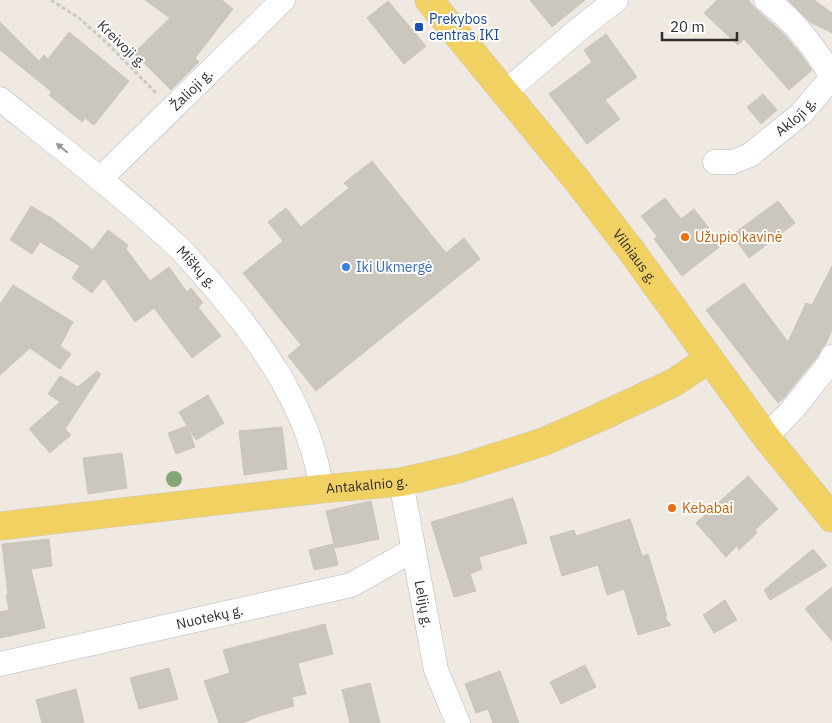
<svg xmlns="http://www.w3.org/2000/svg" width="832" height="723" font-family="'IBM Plex Sans',sans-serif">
<rect width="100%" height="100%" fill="#efe9e1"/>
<path fill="#cbc7bf" stroke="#cbc5ba" d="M145 0H222L233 9 195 58 199 62 171 90 134 53 170 18Z
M530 0H585L552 27Z
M717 0H748L758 11 782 32 800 53 812 70 789 90 744 39 738 45 704 13Z
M788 0H814L832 13V33L810 22Z
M388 1 426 46 404 64 367 18Z
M0 22 39 61 44 55 48 59 69 32 129 81 94 125 85 118 82 122 49 95 52 92 0 50Z
M606 34 637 77 605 100 620 119 587 144 549 94 592 62 584 50Z
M763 94 777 110 761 124 747 107Z
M372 161 446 253 464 238 480 259 316 391 288 356 301 345 243 273 283 241 268 222 286 208 301 227 349 188 344 183Z
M665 198 681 219 694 209 722 245 682 276 654 239 657 236 641 216Z
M778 201 795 223 749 258 732 235Z
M31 206 49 217V216L93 250 108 230 128 245 126 249 150 281 169 267 187 292 191 288 203 303 198 307 221 336 192 358 154 308 135 322 104 278 92 293 72 278 80 266 40 242 32 254 10 240Z
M832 266V330L825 345 816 358 783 399 778 403 706 310 744 283 788 342 806 303 812 305Z
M13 285 73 322 60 346 71 354 60 369 30 348 0 375V304Z
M97 371 101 374 65 429 71 435 50 453 29 429 60 402 48 394 60 376 78 387Z
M208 395 224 423 196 440 188 427 195 447 176 454 168 433 187 426 179 412Z
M282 427 287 469 244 475 239 431Z
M122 453 127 488 88 494 83 458Z
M748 476 778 509 755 530 757 533 739 550 737 546 726 557 696 523Z
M513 498 527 543 479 557 482 569 470 574 476 591 454 597 431 522Z
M371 501 379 539 335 548 326 511Z
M630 519 642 556 648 554 667 616 665 618 671 625 638 635 624 589 607 595 598 565 562 576 550 537 574 530 576 536Z
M49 539 52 566 31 569 45 628 0 638V612L9 610 6 595H8L2 544Z
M333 544 338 565 314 570 309 550Z
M813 549 827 566 770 600 764 590Z
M832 587V641L805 609Z
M725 600 737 620 714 633 703 615Z
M325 624 333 654 298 663 306 694 292 697 294 706 259 716 243 723H219L204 681 230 673 223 650Z
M585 665 596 687 561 704 550 682Z
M169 668 178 699 139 709 130 678Z
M500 671 519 723H493L488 709 476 713 465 684Z
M370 683 380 723H350L342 690Z
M76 689 84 723H42L36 700Z"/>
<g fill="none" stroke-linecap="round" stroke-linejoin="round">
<defs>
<g id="street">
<path d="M505 92 579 29 616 0"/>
<path id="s1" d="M0 99C60 147 122 194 177 246 187 255 194 265 203 274 232 307 260 342 282 380 301 414 317 450 321 489"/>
<path id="s2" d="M715 162H733L750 155 801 114 832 77C815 47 794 20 766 0"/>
<path id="s3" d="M100 179 283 0"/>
<path d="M766 437 792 410 828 365 832 357"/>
<path id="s4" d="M401 482 436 670 458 723"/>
<path id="s5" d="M0 664 351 585 413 550"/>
</g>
<g id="primary">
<path id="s6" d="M429 0 576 179 630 249 766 437 832 518"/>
<path id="s7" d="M0 526 321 489 401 482 458 469 543 442 598 418 673 383 708 360"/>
</g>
</defs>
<use href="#street" stroke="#b4b7c1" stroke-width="25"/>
<use href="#primary" stroke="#c9c9c9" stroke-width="29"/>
<path stroke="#c9c9c9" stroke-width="3" stroke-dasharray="4 2.5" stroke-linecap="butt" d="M51 0 79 18 107 43 156 93"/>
<use href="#street" stroke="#fff" stroke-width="24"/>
<use href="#primary" stroke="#f2d163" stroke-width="28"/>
</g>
<circle fill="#84a574" cx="174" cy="479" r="8"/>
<defs><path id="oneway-solid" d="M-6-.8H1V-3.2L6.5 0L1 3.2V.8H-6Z" transform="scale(1.25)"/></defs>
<use fill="#969696" href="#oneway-solid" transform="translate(62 148) rotate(-141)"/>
<rect fill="#1a4fb4" stroke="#fff" stroke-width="2" x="414" y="22" width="10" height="10" rx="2.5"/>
<g fill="#e8710a" stroke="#fff" stroke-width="2">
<circle cx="685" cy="237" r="5"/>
<circle cx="672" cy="508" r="5"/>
</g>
<circle fill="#3f7fe0" stroke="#fff" stroke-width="2" cx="346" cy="267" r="5"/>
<g text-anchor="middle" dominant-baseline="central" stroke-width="4" stroke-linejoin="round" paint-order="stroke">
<g font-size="14" fill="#164399" stroke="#fff" text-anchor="start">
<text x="429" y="19">Prekybos<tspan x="429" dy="16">centras IKI</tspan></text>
</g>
<g font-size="14" fill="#2e2e2e" stroke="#fff">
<text transform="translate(122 44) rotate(44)">Kreivoji g.</text>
<text stroke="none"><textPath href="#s3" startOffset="128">Žalioji g.</textPath></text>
<text stroke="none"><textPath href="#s2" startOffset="96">Akloji g.</textPath></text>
<text stroke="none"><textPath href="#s6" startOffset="329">Vilniaus g.</textPath></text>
<text stroke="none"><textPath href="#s1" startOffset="259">Miškų g.</textPath></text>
<text stroke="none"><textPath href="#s7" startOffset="369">Antakalnio g.</textPath></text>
<text stroke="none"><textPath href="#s4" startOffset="124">Lelijų g.</textPath></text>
<text stroke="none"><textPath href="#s5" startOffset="215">Nuotekų g.</textPath></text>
</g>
<g font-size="14" fill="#c56008" stroke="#fff" text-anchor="start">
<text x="695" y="237">Užupio kavinė</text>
<text x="682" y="508">Kebabai</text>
</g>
<g font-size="14" fill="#366cbe" stroke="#fff" text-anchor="start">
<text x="356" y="267">Iki Ukmergė</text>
</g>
</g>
<path d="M662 32v8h75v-8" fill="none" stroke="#2e2e2e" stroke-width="2.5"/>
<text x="670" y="32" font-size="15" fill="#2e2e2e" stroke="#ffffff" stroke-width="4" paint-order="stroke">20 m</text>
</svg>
